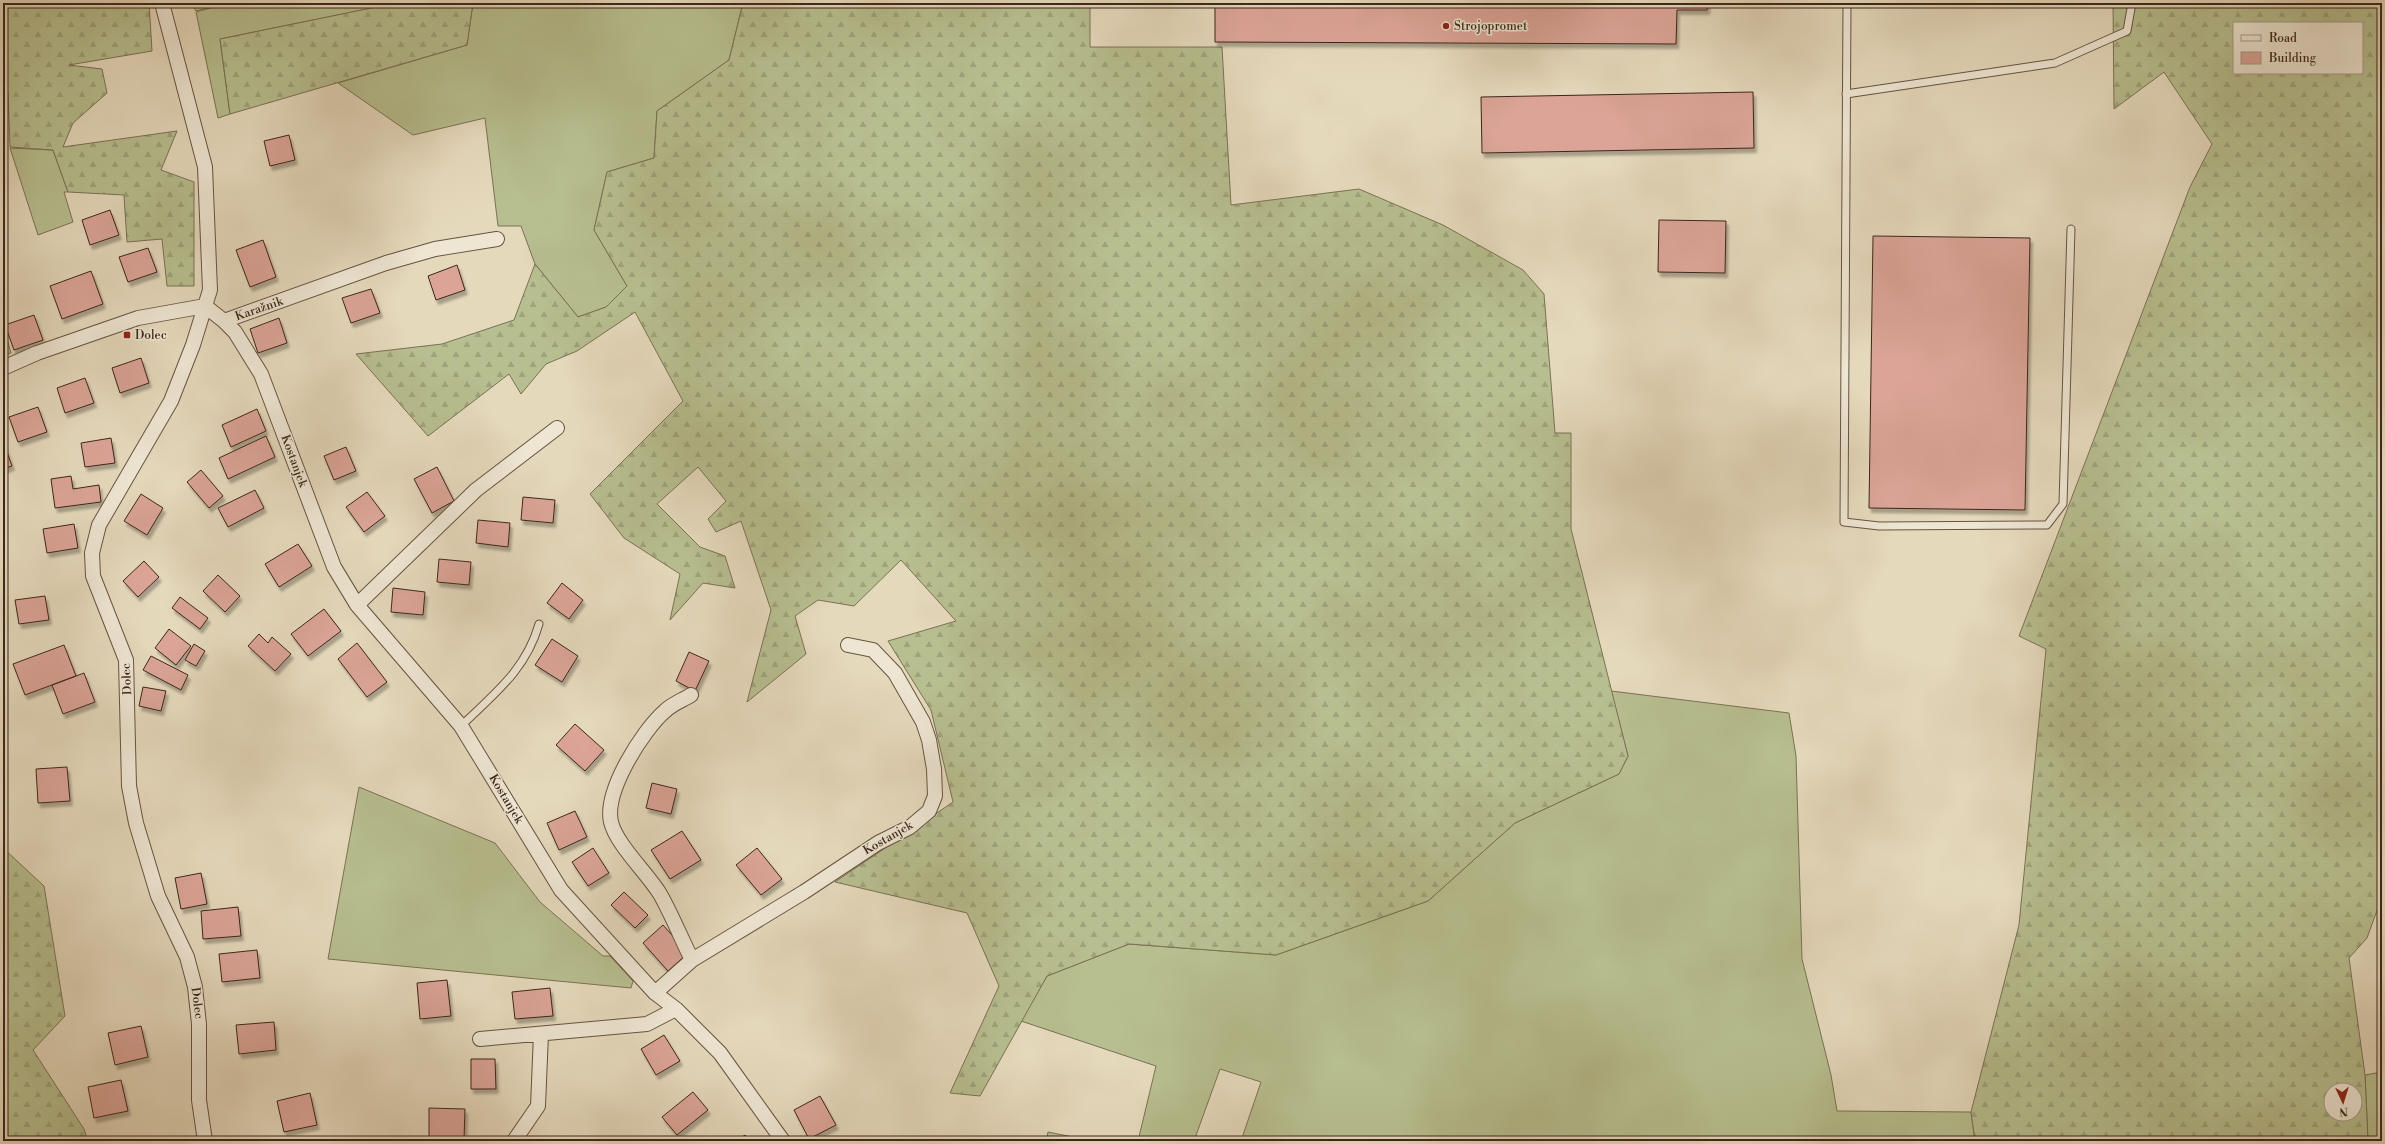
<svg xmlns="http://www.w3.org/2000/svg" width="2385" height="1144" font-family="'Libre Bodoni',serif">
<defs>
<pattern id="forest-firs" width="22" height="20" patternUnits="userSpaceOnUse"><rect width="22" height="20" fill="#b7be8f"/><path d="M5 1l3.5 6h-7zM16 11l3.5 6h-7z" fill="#9ea37b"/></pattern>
<filter id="shadow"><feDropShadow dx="2.5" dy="4.5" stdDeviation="1" flood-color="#0004"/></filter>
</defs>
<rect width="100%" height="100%" fill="#e5d9bc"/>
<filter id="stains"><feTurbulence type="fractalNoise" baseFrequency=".005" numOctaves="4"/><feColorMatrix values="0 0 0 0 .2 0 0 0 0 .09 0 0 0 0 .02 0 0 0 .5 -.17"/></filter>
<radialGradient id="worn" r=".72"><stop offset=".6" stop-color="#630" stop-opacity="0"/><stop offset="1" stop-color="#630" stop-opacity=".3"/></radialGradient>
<path fill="#b7be8f" stroke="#7a7254" d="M228 3H396L220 39 230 114 218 118 196 12Z
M473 3H743L729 60 657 111 654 158 607 172 594 230 627 286 606 307 578 317 535 264 521 226H498L485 118 413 135 338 83 467 45Z
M10 148 53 150 68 192H64L73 222 38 235Z
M1611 691 1789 713 1796 756 1802 959 1831 1075 1837 1111 1971 1112 1975 1141H1241L1261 1082 1220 1069 1194 1141H1138L1156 1066 1021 1021 1047 976 1129 944 1276 955 1428 901 1515 823 1619 774 1628 756Z
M359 787 495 843 540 902 603 956H610L633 981 631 988 328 959Z
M2382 1072V1141H2368L2365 1075Z
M1048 1132 1093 1141H1046Z"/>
<path fill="url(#forest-firs)" stroke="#7a7254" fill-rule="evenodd" d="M3 3H149L152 51 69 65 102 69 107 93 73 123 63 147 177 131 161 170 194 182V286H167L162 239 127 242 124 195 68 192 53 150 10 147 8 92 3 97Z
M191 3H228L196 11Z
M396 3H473L467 45 230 114 220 39Z
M743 3H1090V47H1222L1231 205 1359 189 1443 225 1523 270 1544 294 1555 433H1571V529L1628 756 1619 774 1515 823 1428 901 1276 955 1129 944 1047 976 980 1096 950 1093 999 986 967 913 835 882 953 802 931 710 888 641 956 621 901 560 854 606 818 600 795 616 806 654 747 702 771 610 741 521 716 532 708 519 726 501 698 467 657 504 700 547 725 556 735 588 703 583 670 620 680 574 624 538 590 494 683 401 635 312 577 351 546 364 521 394 509 374 428 436 356 354 442 344 514 320 535 264 578 317 606 307 627 286 594 230 607 172 654 158 657 111 729 60Z
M2113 3H2382V897L2367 938 2349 958 2365 1075 2368 1141H1975L1971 1112 2019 925 2046 649 2019 636 2190 187 2212 144 2164 72 2114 109ZM2234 23H2362V73H2234ZM2331 1090H2355V1114H2331Z
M3 325 11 353 3 356Z
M3 848 44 886 65 1016 33 1050 84 1129 88 1141H3Z"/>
<path fill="#dba497" stroke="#3d271a" filter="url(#shadow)" d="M1215 3H1708L1707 10H1677L1676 44 1215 42Z
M1753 92 1754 148 1482 153 1481 97Z
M289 135 295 160 270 166 264 141Z
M110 210 119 235 90 245 82 220Z
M1659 220 1726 221 1725 273 1658 272Z
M1873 236 2030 238 2025 510 1869 508Z
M263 240 276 277 250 287 236 250Z
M148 248 157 272 128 282 119 257Z
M457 265 465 290 436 300 428 276Z
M91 271 103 304 62 319 50 286Z
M371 289 380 313 351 323 342 298Z
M34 315 43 340 14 350 5 325Z
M279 318 287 343 258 353 250 329Z
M141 358 149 383 120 393 112 368Z
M85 378 94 403 65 413 57 388Z
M38 407 47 432 18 442 9 417Z
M257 409 266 431 231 447 222 425Z
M266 436 275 457 228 479 219 458Z
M111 438 115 463 85 467 81 443Z
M3 441 12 466 3 469Z
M346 447 356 471 334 480 324 456Z
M437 467 454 501 432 513 414 479Z
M201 470 223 496 209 508 187 482Z
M71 476 73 489 99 485 101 502 55 508 51 479Z
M255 490 264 508 228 527 218 508Z
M367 492 385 516 364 532 346 507Z
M141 494 163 508 147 535 124 521Z
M523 497 555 500 553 523 521 520Z
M478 520 510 523 508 547 476 543Z
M74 524 78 548 47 553 43 529Z
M298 544 312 566 279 587 265 564Z
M439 559 471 562 469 585 437 582Z
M144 561 159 577 138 597 123 581Z
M218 575 240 596 225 612 203 591Z
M562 583 583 600 569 619 547 603Z
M393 588 425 592 423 615 391 612Z
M45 596 49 620 19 624 15 600Z
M180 597 208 618 200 629 172 608Z
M324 609 341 631 308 656 291 634Z
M169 629 191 646 176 665 155 648Z
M259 634 268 643 272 637 291 654 275 671 248 646Z
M552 639 578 656 562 682 535 665Z
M357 643 387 682 367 697 338 659Z
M194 644 205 651 196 666 185 660Z
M64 645 76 676 25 695 13 664Z
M689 652 709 661 695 691 676 681Z
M151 656 188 675 181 690 143 670Z
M84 673 95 702 63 714 52 685Z
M143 687 166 691 161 711 139 706Z
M575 724 604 750 585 771 556 745Z
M67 767 70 801 38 803 36 769Z
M652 783 677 789 671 814 646 808Z
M575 811 587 837 559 850 547 823Z
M682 831 701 860 670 879 651 850Z
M593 848 609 873 588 886 572 862Z
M757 848 782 879 761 895 736 865Z
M201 873 207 904 181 909 175 878Z
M624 892 648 915 635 928 611 905Z
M238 907 241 936 203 939 201 911Z
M663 925 688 953 668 971 643 943Z
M257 950 260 978 222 982 219 954Z
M447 980 451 1016 420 1019 417 983Z
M550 988 553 1016 515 1019 512 992Z
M274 1022 276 1050 239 1054 236 1025Z
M141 1026 148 1057 115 1065 108 1033Z
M664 1035 680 1061 656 1075 641 1049Z
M471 1059H495L496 1089H471Z
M121 1080 128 1111 94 1118 88 1087Z
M693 1092 708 1110 677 1135 662 1117Z
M310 1093 317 1125 284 1132 277 1101Z
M820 1096 836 1125 809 1139 794 1110Z
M429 1108 465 1109 464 1139H429Z
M745 1135 749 1141H736Z"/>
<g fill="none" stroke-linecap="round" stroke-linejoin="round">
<defs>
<path id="lane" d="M1847 3 1844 522 1879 526 2047 525 2063 504 2071 229
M1846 94 2055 63 2127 31 2132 3
M461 726C494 694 526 670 539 624"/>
<path id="street" d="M162 3 205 167 210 290 193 345 171 401 99 525 92 553 93 576 126 660 129 786 136 823 158 896 187 957 195 987 199 1024V1100L205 1141
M224 321 235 332 261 374 334 567 357 605 461 726 561 890 655 993 676 1009 720 1053 783 1141
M3 368 37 353 138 318 205 306 224 321 386 263 435 249 497 239
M357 605 476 490 557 428
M691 695C683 700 672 704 665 711 643 730 604 791 611 822 616 844 648 874 660 894 672 915 681 938 692 960
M655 993 692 960 804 892 878 843 910 827 929 811 935 796 934 769 929 740 923 722 895 673 873 650 848 645
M480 1039 647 1024 676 1009
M514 1141 538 1106 541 1034"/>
</defs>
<use href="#lane" stroke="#675442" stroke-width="9"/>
<use href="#street" stroke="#675442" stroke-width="16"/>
<use href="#lane" stroke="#eee6d3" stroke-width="7"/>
<use href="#street" stroke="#eee6d3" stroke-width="14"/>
</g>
<g fill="#8f2418" stroke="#eee6d3" stroke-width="1.5">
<circle cx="1446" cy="26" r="4"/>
<rect x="123" y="331" width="8" height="8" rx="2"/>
</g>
<g text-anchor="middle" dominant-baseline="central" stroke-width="3" stroke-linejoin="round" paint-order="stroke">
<g font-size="12" fill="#3d271a" stroke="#eee6d3" text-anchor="start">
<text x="1454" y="26">Strojopromet</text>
<text x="135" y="335">Dolec</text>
</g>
<g font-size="12" fill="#3d271a" stroke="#eee6d3">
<text transform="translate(259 309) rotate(-19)">Karažnik</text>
<text transform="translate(294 461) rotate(70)">Kostanjek</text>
<text transform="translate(127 679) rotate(-93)">Dolec</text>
<text transform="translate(506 799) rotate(59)">Kostanjek</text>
<text transform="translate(888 838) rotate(-30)">Kostanjek</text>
<text transform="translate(197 1003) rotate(83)">Dolec</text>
</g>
</g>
<rect width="2385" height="1144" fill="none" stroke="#e5d9bc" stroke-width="16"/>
<rect x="4" y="4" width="2377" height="1136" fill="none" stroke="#3d271a" stroke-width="2"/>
<rect x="8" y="8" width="2369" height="1128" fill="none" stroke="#3d271a"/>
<rect x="2233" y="22" width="130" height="52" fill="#eee6d3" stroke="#a79a89"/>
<rect x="2241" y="35" width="20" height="6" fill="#eee6d3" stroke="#a79a89"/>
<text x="2269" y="42" font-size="12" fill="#3d271a">Road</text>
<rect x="2241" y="52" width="20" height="12" fill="#dba497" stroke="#a79a89"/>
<text x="2269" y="62" font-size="12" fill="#3d271a">Building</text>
<g transform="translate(2343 1102) rotate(176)"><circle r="19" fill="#eee6d3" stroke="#a79a89"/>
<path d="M0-3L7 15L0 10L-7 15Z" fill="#8f2418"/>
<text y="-6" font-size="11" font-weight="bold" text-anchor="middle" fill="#3d271a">N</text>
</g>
<rect width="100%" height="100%" filter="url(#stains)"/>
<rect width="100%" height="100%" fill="url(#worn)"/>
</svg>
